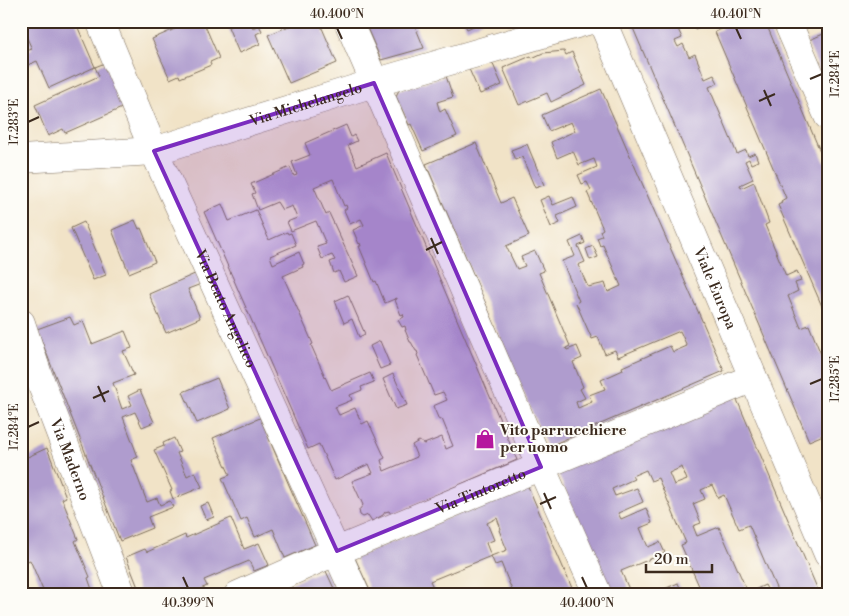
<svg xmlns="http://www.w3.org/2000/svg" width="849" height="616" font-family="'Libre Bodoni',serif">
<rect width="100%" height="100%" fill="#fdfcf7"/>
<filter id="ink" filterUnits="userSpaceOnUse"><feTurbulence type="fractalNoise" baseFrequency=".02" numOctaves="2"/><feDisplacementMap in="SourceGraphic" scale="10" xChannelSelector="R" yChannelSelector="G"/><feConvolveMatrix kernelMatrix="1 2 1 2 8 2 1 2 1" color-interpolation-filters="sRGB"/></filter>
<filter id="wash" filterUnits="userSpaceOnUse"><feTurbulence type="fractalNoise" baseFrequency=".0096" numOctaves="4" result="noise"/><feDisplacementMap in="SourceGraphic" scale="20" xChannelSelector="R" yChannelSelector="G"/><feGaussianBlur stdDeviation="1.12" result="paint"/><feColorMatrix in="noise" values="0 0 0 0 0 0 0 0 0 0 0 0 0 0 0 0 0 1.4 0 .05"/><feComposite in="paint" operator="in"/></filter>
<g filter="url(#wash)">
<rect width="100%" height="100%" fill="#f1e3c7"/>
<g id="blocks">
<path fill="#af9cce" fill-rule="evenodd" d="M21 21H75L95 67 49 88 37 61 21 68V53L32 49 21 25Z
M193 21H203L219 58 210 62 211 65 180 78 179 75 170 79 152 39Z
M242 21H250L253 28 259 25 262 31 256 34 260 44 239 53 228 27Z
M301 21H319L337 63 289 83 268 35Z
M388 21H413L424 48 381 60 367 28Z
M463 21H484L467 29Z
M630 21H711L695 29 692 22 678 29 682 38 675 41 678 47 683 44 689 57 695 54 705 79 714 75 718 83 709 87 737 154 746 150 748 156 755 153 758 161 751 164 749 159 745 161 753 179 740 185 741 188 754 182 769 223 765 225 786 276 797 271 801 281 795 283 798 291 788 296 801 328 809 325 825 364 823 365 828 376V433L809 441Z
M719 21H765L828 170V320L778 205 782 203 781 201 786 198 715 32 722 29Z
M828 32V90L807 41Z
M564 51 566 55 572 52 586 85 551 102 547 93 519 105 503 68 531 56 532 58 543 53Z
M492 62 502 85 480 94 469 69Z
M105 63 124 107 65 133 63 129 48 136 35 105 99 76 95 67Z
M446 76 453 97 437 102 440 112 445 109 457 136 423 151 411 124 409 125 396 96 399 90Z
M601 89 724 371 547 447 426 164 476 143 501 203 512 198 529 236 506 246 517 269 525 266 521 257 535 251 544 271 539 273 570 346 566 348 567 350 577 346 582 358 573 362 583 387 580 389 585 398 576 402 578 408 592 402 589 395 605 389 601 380 623 370 622 367 670 346 673 352 687 346 680 331 618 357 615 350 605 354 598 337 592 339 576 303 579 301 562 261 575 256 569 242 582 236 585 243 578 246 585 262 578 265 588 287 605 283 608 292 621 286 603 245 600 246 597 238 602 236 600 231 603 229 587 192 591 190 587 182 582 184 578 175 597 167 594 159 579 165 573 151 557 158 551 142 575 131 571 122 549 131 542 115Z
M346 125 351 137 354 135 357 141 348 145 357 166 386 153 517 460 391 514 389 511 385 512 383 515 372 521 368 515 363 517 360 515 359 510 363 505 352 481 373 473 369 464 335 480 319 444 308 449 204 212 222 204 229 221 256 210 269 240 287 232 288 234 291 233 296 245 270 256 273 264 299 252 304 264 302 265 303 267 283 276 313 344 311 345 331 390 370 373 374 382 361 387 362 390 350 395 352 400 335 407 339 415 355 408 362 424 368 421 385 458 381 460 384 471 417 457 412 445 419 441 424 444 442 437 446 449 453 446 442 419 439 420 433 406 447 400 443 392 434 395 417 355 418 354 417 351H416L411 342H410L405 330H406L405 326 402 327 398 320 404 317 403 314 401 315 395 300 397 299V298L385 303 376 281 374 282 359 246H361L360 243 359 244 353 230 364 225 361 219 350 224 344 210 347 208 346 205 344 206 333 179 314 187 326 215 329 213 358 276 344 282 339 271 334 273 330 262 335 260 332 255 322 259 317 247 326 244 316 221 291 231 287 222 297 218 292 206 282 210 277 202 258 210 252 194 255 193 251 184 290 167 294 176 297 175 292 162 310 155 305 143Z
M527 144 544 185 535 188 522 157 515 160 511 150Z
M549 196 553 205 573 197 577 207 557 216 560 223 551 227 540 200Z
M135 220 139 229 141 228 155 262 129 273 112 230Z
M84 222 106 275 93 280 71 228Z
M593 246 598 257 590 260 586 249Z
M197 273 201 284 188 289 200 318 166 333 149 294Z
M348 295 365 334 359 337 352 319 344 323 335 301Z
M70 317 74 325 83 321 92 344 125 331 132 348 123 351 134 375 113 383 122 409 132 405 128 396 140 390 154 422 142 427 135 412 123 417 138 457 131 460 147 502 157 498 160 505 170 501 173 507 148 517 152 528 120 541 37 329Z
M380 341 390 365 380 369 370 346Z
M393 374 407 405 396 409 383 379Z
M217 378 230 409 197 423 183 392Z
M735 395 820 595H779L749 525 739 529 724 495 718 498 712 485 701 490 705 499 693 504 701 523 693 526 697 536 719 527 748 593 765 585 770 595H703L681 545 686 543 658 478 651 481 646 470 632 476 634 479 612 489 615 496 637 488 643 502 618 513 621 519 646 508 652 523 640 528 648 547 660 542 665 553 621 571 631 594 610 595 557 471ZM682 467 687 480 674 485 669 473Z
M21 398 27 412 21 414Z
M260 418 315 545 285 558 273 529 255 537 247 518 241 521 222 478 230 475 213 438Z
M174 438 180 452 177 453 187 476 195 472 202 487 173 499 170 491 172 490 154 450 164 446 163 443Z
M47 448 66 497 62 499 78 539 75 541 90 577 88 578 94 595H45L30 560 22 563 21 561V460Z
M527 484 575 595H514L501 563 495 565 491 556 507 550 499 530 501 529 497 518 487 523 494 540 486 543 491 556 430 581 437 595H372L355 558Z
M208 503 214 517 206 520 200 506Z
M231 518 244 549 259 543 269 565 254 571 249 561 204 580 207 586 187 595H141L126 557 145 549 147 552 185 535 186 538Z
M325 569 337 595H265Z
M678 583 683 595H651Z"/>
</g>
</g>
<g filter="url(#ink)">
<use href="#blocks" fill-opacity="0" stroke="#7b6b59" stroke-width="1"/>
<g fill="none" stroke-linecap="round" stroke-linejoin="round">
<defs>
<g id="minor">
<path id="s1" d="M100 21 154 151 356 595"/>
<path d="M348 21 541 467 598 595"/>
<path id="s2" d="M602 21 828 554"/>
<path d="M787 21 828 116"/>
<path id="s3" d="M21 159 154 151 374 83 587 21"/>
<path id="s4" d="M21 323 38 375 122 595"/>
<path id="s5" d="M238 595 337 551 753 378"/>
</g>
</defs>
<use href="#minor" stroke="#7b6b59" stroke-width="29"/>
<use href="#minor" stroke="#fff" stroke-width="28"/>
</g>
</g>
<path fill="#7b2cbf" fill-opacity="0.2" stroke="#7b2cbf" stroke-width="4" stroke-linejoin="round" d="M374 83 541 467 337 551 154 151Z"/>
<path fill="none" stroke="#3b2a1e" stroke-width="2" d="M337 28 342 39M736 28 741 39M810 79 822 74M764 90 771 106M759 101 775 94M28 122 39 117M431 238 438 254M426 250 442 242M810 384 822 379M98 386 105 402M93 398 109 391M28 427 39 422M544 493 551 509M540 504 556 497M183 577 188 588M582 577 587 588"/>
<defs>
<symbol id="shop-bare" viewBox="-9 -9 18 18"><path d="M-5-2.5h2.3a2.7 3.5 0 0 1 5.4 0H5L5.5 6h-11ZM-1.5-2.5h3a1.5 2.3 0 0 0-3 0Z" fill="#b5179e" stroke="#fdfcf7" stroke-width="2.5" paint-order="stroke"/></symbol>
</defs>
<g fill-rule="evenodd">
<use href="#shop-bare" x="471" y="425" width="28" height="28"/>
</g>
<g text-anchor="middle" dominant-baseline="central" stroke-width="4" stroke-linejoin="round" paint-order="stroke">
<g font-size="15" fill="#3b2a1e" stroke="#fdfcf7">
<text stroke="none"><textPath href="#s3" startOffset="292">Via Michelangelo</textPath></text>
<text stroke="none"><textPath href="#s2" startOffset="290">Viale Europa</textPath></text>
<text stroke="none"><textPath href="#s1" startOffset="314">Via Beato Angelico</textPath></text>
<text stroke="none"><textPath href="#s4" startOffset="145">Via Maderno</textPath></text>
<text stroke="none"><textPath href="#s5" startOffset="264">Via Tintoretto</textPath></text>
</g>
<g font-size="15" font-weight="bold" fill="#3b2a1e" stroke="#fdfcf7" text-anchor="start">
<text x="500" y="430">Vito parrucchiere<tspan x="500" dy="17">per uomo</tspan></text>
</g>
</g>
<rect width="849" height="616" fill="none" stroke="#fdfcf7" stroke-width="55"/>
<path d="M646 564v8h66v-8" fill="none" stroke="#3b2a1e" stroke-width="2.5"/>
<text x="654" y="564" font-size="15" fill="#3b2a1e" stroke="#fdfcf7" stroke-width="4" paint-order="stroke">20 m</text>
<rect x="28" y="28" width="794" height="560" fill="none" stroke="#3b2a1e" stroke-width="2"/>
<g font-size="12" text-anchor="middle" fill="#3b2a1e">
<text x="337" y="18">40.400°N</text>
<text x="736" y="18">40.401°N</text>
<text transform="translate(835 74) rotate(-90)" y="4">17.284°E</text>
<text transform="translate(14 122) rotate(-90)" y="4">17.283°E</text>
<text transform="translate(835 379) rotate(-90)" y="4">17.285°E</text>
<text transform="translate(14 427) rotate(-90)" y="4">17.284°E</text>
<text x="188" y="607">40.399°N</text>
<text x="587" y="607">40.400°N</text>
</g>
</svg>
